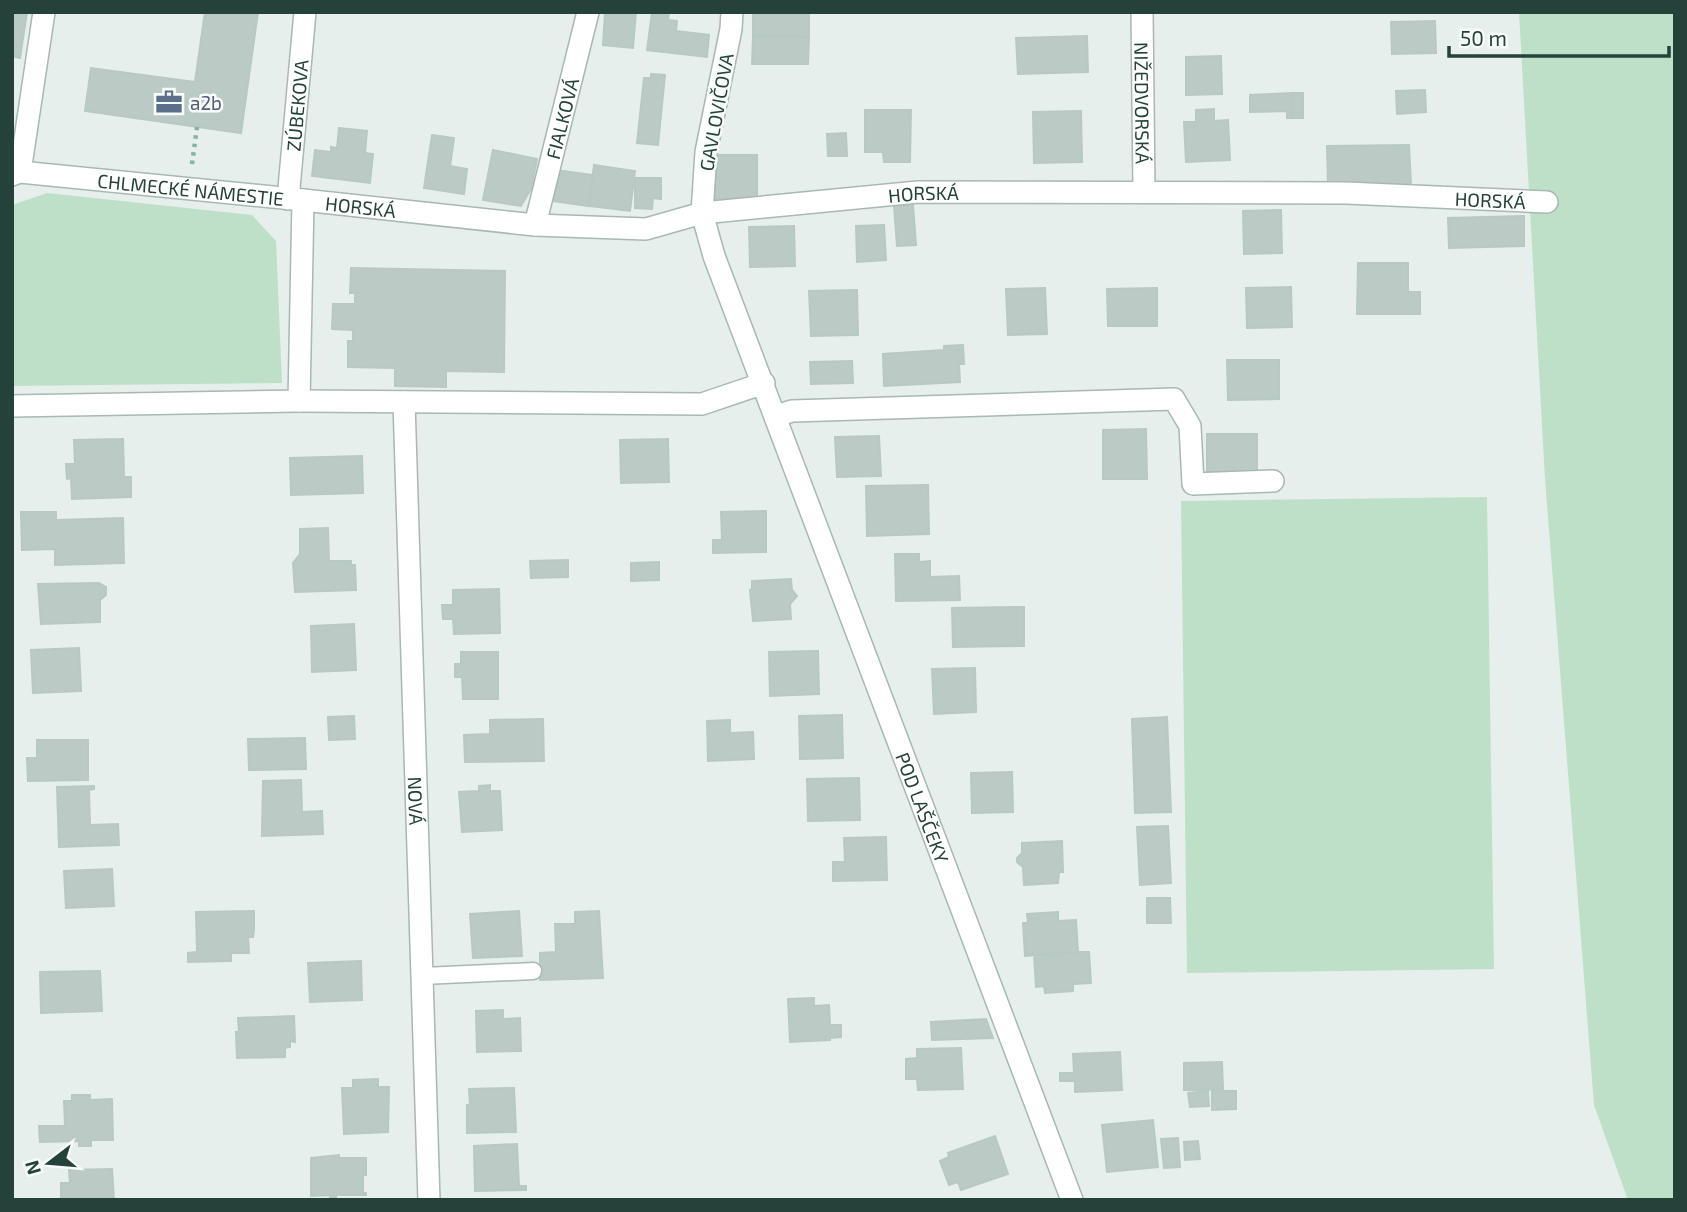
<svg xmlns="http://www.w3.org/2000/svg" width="1687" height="1212" font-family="'Exo 2',sans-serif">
<rect width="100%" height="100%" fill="#e6efeb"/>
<path fill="#bfe0c8" d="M1519 12H1675V1200H1628L1594 1105 1545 479Z
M47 193 252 215 276 241 282 383 12 386V205Z
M1487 497 1494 969 1187 973 1181 501Z"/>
<path fill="#bbcac4" stroke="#b8c9c2" stroke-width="2" d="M12 12H27L20 58 12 56Z
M205 12H258L241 133 85 111 91 68 195 82Z
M605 12H636L633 48 603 45Z
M652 12H669L668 20 677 21 676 31 709 35 707 57 647 50Z
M753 12H809V37L753 36Z
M1435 21 1436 53 1392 54 1391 22Z
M753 36 809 37 808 64H752Z
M1087 36 1088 72 1018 74 1016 38Z
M1221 56 1222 94 1186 95V57Z
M651 74 665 75 658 145 637 143 644 78H651Z
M1425 90 1426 112 1397 114 1396 91Z
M1292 93H1303V118H1293Z
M1292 93 1293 118H1287V111L1250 112V95Z
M1214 109V121L1228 120 1230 160 1186 162 1184 122H1196V110Z
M865 110H911L910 162H884L883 152H865Z
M1081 111 1082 162 1034 163 1033 112Z
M339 128 367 131 365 153 373 154 370 183 312 176 315 150 331 152V147L337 148Z
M846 133 847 156H828L827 134Z
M432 135 454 138 450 166 467 169 464 194 424 188Z
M1409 145 1411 185 1328 186 1327 146Z
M493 150 537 159 531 189 521 206 483 200Z
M714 155H757V198L714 199Z
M594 165 635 171 630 211 589 206Z
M556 170 593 175 589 206 552 201Z
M635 178H661V199L653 198 652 209 635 208Z
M913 205 916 245 897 246 894 206Z
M1281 210 1282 253 1244 254 1243 211Z
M1524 216V246L1449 248 1448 218Z
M884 225 886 260 857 262 856 226Z
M794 226 795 266 750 267 749 227Z
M1358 263H1408V292H1420V314H1357Z
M351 268 505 271 504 372 446 371V387L395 386V368L348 367V341H353V330L332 329 333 304H355V293H350Z
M1291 287 1292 327 1247 328 1246 288Z
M1045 288 1047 334 1008 335 1006 289Z
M1157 288V326H1108L1107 289Z
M857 290 858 335 811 336 809 291Z
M963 345 964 364H959L960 382 884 386 883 354 944 350V346Z
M1227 360H1279V399L1228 400Z
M852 361 853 383 811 384 810 362Z
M1146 429 1147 479H1103V430Z
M1207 434H1257V474L1207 475Z
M879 436 881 476 837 477 835 437Z
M123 439 124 477H131V497L72 499 71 478 67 479 66 464H75L74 440Z
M668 439 669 482 621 483 620 440Z
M362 456 363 493 291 495 290 458Z
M928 485 929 534 867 536 866 486Z
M766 511V552L713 553V540H722L721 512Z
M21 512H56V520L123 518 124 563 55 565V549L22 550Z
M328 528 329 561H351V565H355L356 590 295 592 293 563 300 554V529Z
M895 554H919V562L930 561V577L959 576 960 600 896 601Z
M568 560V577L531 578 530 561Z
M659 562V580L631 581V563Z
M791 579 792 590 797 596 790 604 791 619 753 621 750 590 752 589V581Z
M99 583 106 587V595L100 600V622L41 624 38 584Z
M499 589 500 633 454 634 453 619H443L442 605H453V590Z
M1024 607V646L953 647 952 608Z
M354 624 356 670 312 672 311 626Z
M79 648 81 691 33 693 31 650Z
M818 651 819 694 770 696 769 652Z
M461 652H498V699H463L462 677H455V664H461Z
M975 668 976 712 934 714 932 669Z
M842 715 843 758 800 759 799 716Z
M354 716 355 739 329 740 328 717Z
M1167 717 1171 812 1135 813 1132 719Z
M543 719 544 761 465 762 464 735 490 734V720Z
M730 720V733L753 732 754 759 708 761 707 721Z
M305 738 306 769 249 770 248 739Z
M37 740H88V780L28 781 27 758H37Z
M1012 772 1013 812 972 813 971 773Z
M859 778 860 820 808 821 807 779Z
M301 780 302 812 322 811 323 834 262 836 263 781Z
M490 785V791H500L502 830 462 832 459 792 479 791V786Z
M94 786V789L89 790 90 825 118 824 119 845 59 847 57 787Z
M1168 826 1171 883 1140 885 1137 827Z
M886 837 887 880 833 881V862H845L844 838Z
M1062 841 1063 872H1059L1058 883 1024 885 1023 867 1017 862V858L1022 853V843Z
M112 869 114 906 66 908 64 871Z
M1147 898H1170L1171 923H1147Z
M254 911V929L253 937H248L249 953H231V961L188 962V953L197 952 196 912Z
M519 911 522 956 473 958 470 914Z
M599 911 603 978 540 980V953L556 952 555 924H575V912Z
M1058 912V921L1076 920 1078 952 1025 956 1023 923H1028L1027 914Z
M1078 952H1089L1091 983 1073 984V991L1045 993 1044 986 1036 987 1034 955Z
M361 961 362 1000 310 1002 308 963Z
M100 971 102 1011 41 1013 40 972Z
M814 998V1006L829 1005 830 1025H841V1037L830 1038V1040L790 1042 788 999Z
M503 1010V1019L520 1018 521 1051 477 1052 476 1011Z
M294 1016 295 1042 290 1041V1047L285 1048V1057L237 1058 236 1032H239L238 1018Z
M986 1019 993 1038 932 1040 931 1022Z
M961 1048 963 1089 918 1090 917 1079H906V1059L917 1058V1049Z
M1120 1052 1122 1090 1075 1092V1081H1060V1073H1074L1073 1054Z
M1222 1062 1223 1089 1184 1090V1063Z
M378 1079V1087H389L388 1132 344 1134 342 1088H353V1080Z
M514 1088 516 1132 467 1133V1105H470L469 1089Z
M1208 1091 1209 1106 1190 1107 1188 1093Z
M1212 1091H1236V1109L1212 1110Z
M72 1095H90V1100L112 1099 113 1140H91V1146H79V1141L40 1142 39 1126H65L64 1101H72Z
M1153 1120 1158 1167 1107 1172 1102 1125Z
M995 1136 1008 1174 961 1190 958 1182 949 1185 940 1161 949 1157 948 1153Z
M1178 1138 1180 1167 1164 1168 1161 1139Z
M1198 1141 1200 1159 1185 1160 1184 1142Z
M517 1144 519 1186H526V1190L475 1191 474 1146Z
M339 1155V1158H366V1175H363V1193H366V1195H336V1198H330V1195L311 1196V1158Z
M112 1169 114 1200H61V1183H70L69 1170Z"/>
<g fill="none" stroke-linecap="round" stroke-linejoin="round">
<defs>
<path id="service" d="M423 976 533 971"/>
<g id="minor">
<path id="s1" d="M732 12 731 29 706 152 702 213 714 256 1072 1200"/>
<path id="s2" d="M1142 12 1144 192"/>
<path d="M20 172 44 12"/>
<path id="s3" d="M12 175 20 172 303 200 299 401 12 406"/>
<path id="s4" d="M288 199 305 12"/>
<path id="s5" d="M303 200 535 225 646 229 702 213 918 192 1346 193 1547 202"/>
<path id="s6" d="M535 225 588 12"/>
<path d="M299 401 702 404 764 383"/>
<path id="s7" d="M404 402 429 1200"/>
<path d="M776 416 792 411 1174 399 1190 426 1193 484 1273 481"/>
</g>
</defs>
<use href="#service" stroke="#a8b8b2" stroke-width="19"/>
<use href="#minor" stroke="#a8b8b2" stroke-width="24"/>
<path stroke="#86b3a5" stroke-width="4.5" stroke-dasharray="3.5 5" stroke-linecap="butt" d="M192 164 197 127"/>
<use href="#service" stroke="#fff" stroke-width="16"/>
<use href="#minor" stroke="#fff" stroke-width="21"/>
</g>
<defs>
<symbol id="office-bare" viewBox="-9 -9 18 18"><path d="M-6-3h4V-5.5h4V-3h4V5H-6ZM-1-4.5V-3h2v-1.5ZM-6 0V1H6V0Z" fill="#5c6f8a" stroke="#f7fbf9" stroke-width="2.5" paint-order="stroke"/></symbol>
</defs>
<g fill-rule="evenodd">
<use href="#office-bare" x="150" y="83" width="38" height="38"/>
</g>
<g text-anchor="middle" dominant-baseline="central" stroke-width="5" stroke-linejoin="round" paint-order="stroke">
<g font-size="19" fill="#4e5e75" stroke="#f7fbf9" text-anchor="start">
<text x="190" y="102">a2b</text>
</g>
<g font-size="19" fill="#24423a" stroke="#f7fbf9">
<text stroke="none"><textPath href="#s2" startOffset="91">NIŽEDVORSKÁ</textPath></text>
<text stroke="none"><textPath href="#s4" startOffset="94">ZÚBEKOVA</textPath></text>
<text transform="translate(716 112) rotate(-80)">GAVLOVIČOVA</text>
<text stroke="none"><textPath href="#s6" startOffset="110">FIALKOVÁ</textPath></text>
<text stroke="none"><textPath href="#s3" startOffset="180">CHLMECKÉ NÁMESTIE</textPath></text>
<text stroke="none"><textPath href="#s5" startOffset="625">HORSKÁ</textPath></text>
<text stroke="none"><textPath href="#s5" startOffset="1192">HORSKÁ</textPath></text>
<text stroke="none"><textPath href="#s5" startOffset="58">HORSKÁ</textPath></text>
<text stroke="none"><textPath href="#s7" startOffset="399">NOVÁ</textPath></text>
<text stroke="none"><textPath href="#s1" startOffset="838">POD LAŠČEKY</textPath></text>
</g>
</g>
<rect width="1687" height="1212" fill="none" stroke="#24423a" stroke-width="28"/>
<g transform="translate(49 1163) rotate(254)" stroke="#f7fbf9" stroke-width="5" paint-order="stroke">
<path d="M0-5L12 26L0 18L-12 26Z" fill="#24423a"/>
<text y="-10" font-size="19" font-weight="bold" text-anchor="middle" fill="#24423a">N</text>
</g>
<path d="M1449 46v10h220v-10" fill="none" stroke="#24423a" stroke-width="3.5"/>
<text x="1460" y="46" font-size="21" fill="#24423a" stroke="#f7fbf9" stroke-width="5" paint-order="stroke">50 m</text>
</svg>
